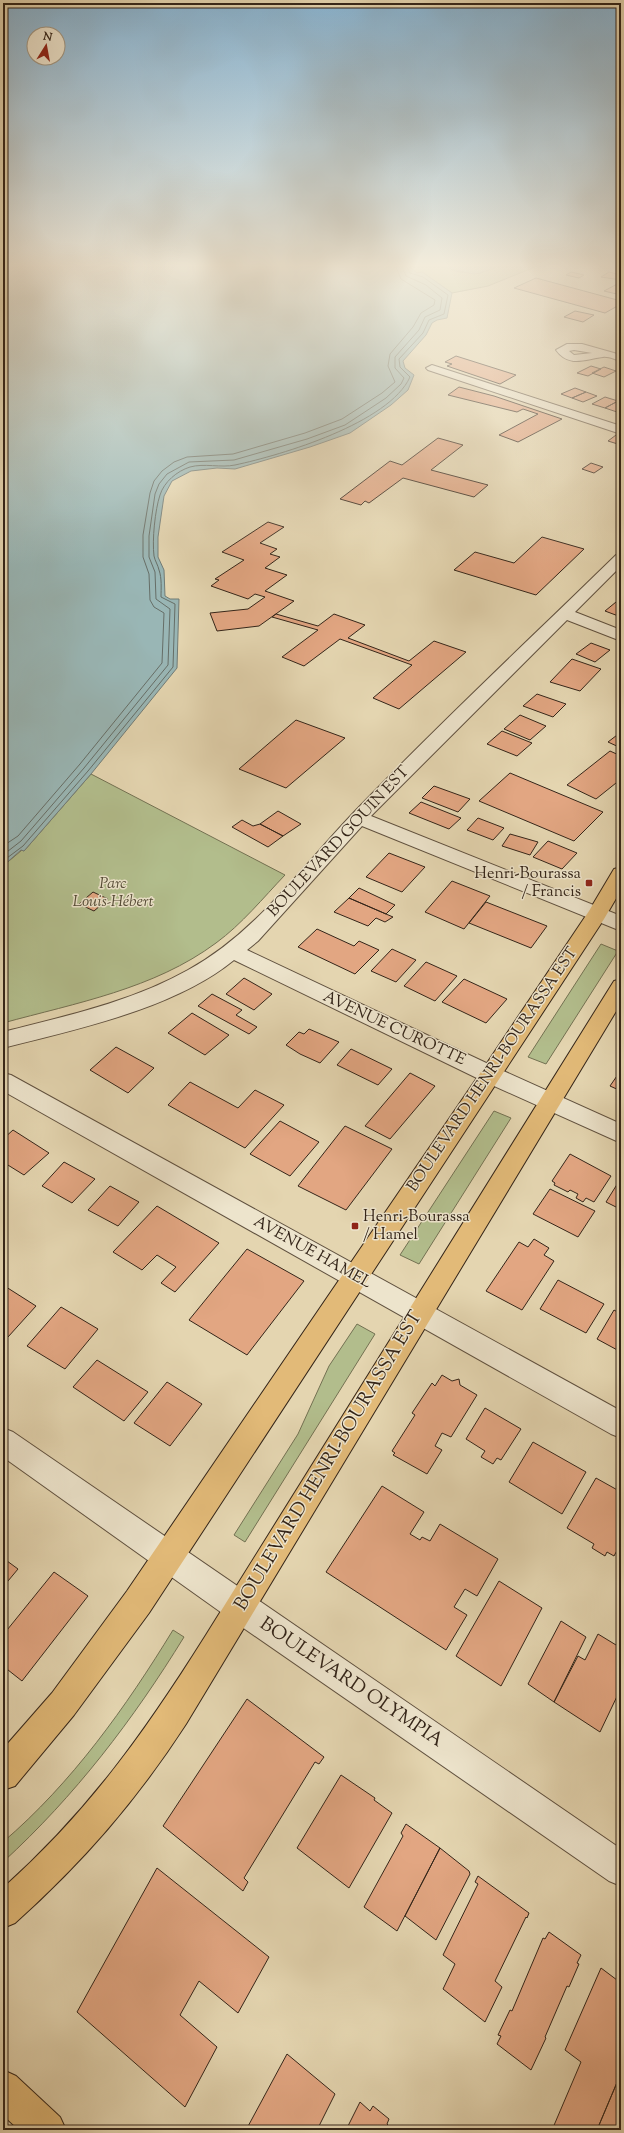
<svg xmlns="http://www.w3.org/2000/svg" width="624" height="2133" font-family="'Sorts Mill Goudy',serif">
<rect width="100%" height="100%" fill="#e4d5b0"/>
<filter id="stains"><feTurbulence type="fractalNoise" baseFrequency=".005" numOctaves="4"/><feColorMatrix values="0 0 0 0 .2 0 0 0 0 .09 0 0 0 0 .02 0 0 0 .5 -.17"/></filter>
<radialGradient id="worn" r=".72"><stop offset=".6" stop-color="#630" stop-opacity="0"/><stop offset="1" stop-color="#630" stop-opacity=".3"/></radialGradient>
<path fill="#b2bd8c" stroke="#737152" d="M409 267H443L459 272 480 273 496 267H535L488 286 452 293 422 272 417 273Z
M91 774 285 875C263 898 242 924 216 943 154 989 76 1003 3 1023V866L22 850 24 851Z
M601 944 618 951 546 1064 528 1057Z
M494 1111 511 1118 419 1264 400 1255Z
M357 1324 375 1334 245 1542 234 1535 298 1434 329 1366Z
M173 1630 184 1637C133 1720 75 1796 3 1862V1842C72 1783 126 1707 173 1630Z"/>
<path fill="#99b6b5" stroke="#717c77" d="M3 267H409L417 273 422 272 452 293 447 318 437 320 432 323 426 335 403 361 405 368 414 375 408 390 391 405 350 433 310 447 235 469 217 468 191 471 172 481 164 496 158 537V557L164 570 165 596 170 599H179L177 668 91 774 24 851 21 850 3 866Z
M443 267H496L480 273 473 274Z"/>
<g fill="none" stroke-linecap="round" stroke-linejoin="round">
<path stroke="#666e67" stroke-width="1" d="M3 846 18 836 80 764 162 663 164 613 154 607 150 600 149 574 143 557V535L150 493 154 481 162 471 174 462 187 457 233 454 305 433 342 419 382 393 395 382 388 366 390 354 413 327 421 313 434 305 435 300 401 279 396 267
M3 855 21 841 84 768 168 665 170 609 156 599 155 572 149 557V536L155 494 159 484 167 474 189 462 234 460 307 439 345 425 386 398 401 384 404 378 395 368V357L419 330 425 317 440 310 442 298 426 285 406 276 402 267
M3 861 23 846 88 771 173 667 175 604 161 597C161 589 162 578 159 570 158 565 155 561 154 556 152 540 155 510 160 495 164 482 177 471 190 467 204 463 221 468 235 465 282 455 389 423 410 377L400 367 399 359 423 333 429 320 444 314 448 295 423 277 410 273 407 267"/>
</g>
<path fill="#e2a682" stroke="#342519" d="M571 272 584 275 579 278 566 275Z
M609 272 621 275V280L601 277Z
M536 278 621 301V304L605 313 514 288Z
M621 282V295L604 291Z
M575 311 594 315 583 322 564 317Z
M456 356 516 375 500 384 447 366 452 364 445 362Z
M591 366 601 369 588 376 577 373Z
M604 367 616 371 604 377 592 373Z
M459 387 494 396 562 419 518 442 499 435 538 414 523 409 517 412 448 395Z
M575 388 586 392 572 398 561 394Z
M586 392 597 396 583 402 572 398Z
M605 397 618 401 605 408 592 404Z
M618 401 621 402V410L617 412 605 408Z
M616 435 621 437V445L608 441Z
M438 438 463 445 431 470 488 485 474 497 403 478 369 503 365 501 361 505 340 499 390 461 402 465Z
M591 463 603 467 594 473 582 469Z
M268 522 284 527 260 543 277 549 270 554 280 557 265 568 287 575 265 591 294 601 259 626 217 631 210 613 248 609 265 597 255 594 248 599 211 586 219 580 215 579 244 560 222 552Z
M542 537 584 549 536 595 454 570 475 552 514 563Z
M616 602 621 603V617L605 611Z
M276 614 318 626 334 614 365 625 348 638 409 661 434 641 466 652 399 709 373 698 412 665 340 639 304 666 282 657 318 630 272 617Z
M591 643 610 650 595 662 576 654Z
M572 659 601 669 580 691 550 682Z
M537 694 566 704 553 717 523 706Z
M520 715 546 726 530 740 504 729Z
M296 720 345 738 286 788 239 769Z
M502 731 532 743 517 756 487 744Z
M621 732V748L608 742Z
M610 751 621 756V779L596 799 567 785Z
M510 773 603 812 574 841 479 801Z
M434 786 470 799 458 812 422 798Z
M421 802 461 818 449 829 409 813Z
M278 811 301 824 283 836 260 824Z
M478 818 504 828 493 840 467 830Z
M242 820 253 826 260 824 283 836 268 847 232 827Z
M510 834 538 842 530 855 502 846Z
M548 841 577 853 562 869 533 857Z
M389 853 425 867 402 892 366 877Z
M452 881 490 896 464 929 425 912Z
M359 888 395 905 386 914 349 898Z
M93 892 108 899 94 911 79 904Z
M349 898 386 914 393 917 385 922 376 918 368 926 334 912Z
M486 902 547 926 531 948 469 923Z
M317 929 354 946 359 941 379 950 355 974 298 947Z
M392 949 416 960 396 982 371 971Z
M426 962 457 976 435 1001 404 986Z
M244 978 272 994 254 1010 226 994Z
M464 979 507 999 486 1023 442 1002Z
M212 994 242 1010 236 1015 257 1027 249 1034 198 1006Z
M192 1013 229 1035 205 1055 168 1033Z
M309 1029 339 1042 320 1063 300 1054 286 1045 299 1032 304 1034Z
M116 1047 154 1068 128 1093 90 1070Z
M351 1049 392 1069 378 1085 337 1065Z
M621 1070V1091L610 1086Z
M410 1073 435 1086 390 1139 365 1126Z
M190 1082 238 1108 255 1090 284 1105 245 1148 168 1105Z
M280 1121 319 1142 290 1176 250 1154Z
M345 1126 392 1149 346 1210 298 1186Z
M13 1130 49 1153 24 1175 3 1162V1139Z
M570 1154 611 1176 594 1202 586 1198 583 1202 576 1198 578 1194 570 1190 568 1192 554 1185 555 1183 552 1181Z
M64 1162 95 1179 72 1203 42 1186Z
M621 1178V1215L617 1213 620 1209 606 1202Z
M110 1186 139 1202 118 1226 88 1210Z
M550 1189 595 1211 578 1237 533 1214Z
M157 1206 219 1243 175 1292 161 1283 176 1267 157 1255 142 1270 113 1252Z
M534 1239 549 1248 544 1255 554 1261 522 1310 486 1291 519 1242 528 1247Z
M247 1249 304 1281 247 1355 189 1320Z
M558 1280 604 1304 586 1333 540 1309Z
M3 1285 36 1306 8 1337 3 1333Z
M61 1307 98 1329 65 1369 27 1346Z
M614 1310 621 1314V1352L597 1339Z
M97 1360 148 1392 124 1421 73 1387Z
M442 1375 452 1381 459 1379 460 1385 477 1395 451 1437 442 1433 435 1446 442 1450 427 1474 393 1455 395 1453 392 1451 415 1415 412 1413 432 1383 435 1386Z
M167 1382 202 1404 170 1446 134 1423Z
M485 1408 521 1429 501 1460 497 1458 493 1464 481 1457 485 1451 466 1439Z
M533 1442 586 1472 562 1514 509 1482Z
M596 1478 621 1492V1543L614 1556 607 1552 605 1556 592 1548 594 1544 567 1528Z
M382 1486 424 1512 410 1534 420 1540 422 1537 430 1541 440 1524 498 1559 477 1596 465 1589 454 1607 467 1615 446 1650 326 1572Z
M3 1558 18 1569 3 1587Z
M54 1572 88 1596 22 1681 3 1666V1635Z
M499 1581 542 1608 501 1686 456 1656Z
M561 1621 586 1637 554 1702 528 1684Z
M598 1634 621 1648V1688L600 1732 554 1702 578 1656 585 1660Z
M247 1699 324 1757 319 1764 315 1762 244 1878 248 1882 243 1891 163 1826Z
M341 1775 375 1798 374 1800 392 1813 349 1888 297 1848Z
M406 1824 440 1848 397 1931 364 1907 403 1836 401 1833Z
M440 1848 469 1871 470 1874 436 1940 405 1916Z
M157 1868 269 1957 238 2013 199 1981 180 2015 217 2047 185 2107 77 2012Z
M478 1876 529 1913 527 1918 526 1917 495 1981 502 1987 485 2022 443 1989 455 1964 443 1955 478 1884 475 1882Z
M549 1932 581 1955 577 1963 579 1964 569 1987 567 1986 545 2037 546 2038 531 2070 497 2044 501 2036 498 2035 510 2010 512 2011 543 1938 545 1939Z
M601 1968 621 1983V2073L597 2130H552L581 2062 565 2050Z
M287 2054 335 2094 317 2130H246Z
M621 2073V2130H597L599 2125Z
M360 2102 370 2111 373 2106 389 2119 387 2124 393 2130H346Z"/>
<g fill="none" stroke-linecap="round" stroke-linejoin="round">
<defs>
<path id="minor" d="M567 344H582L621 355V361C616 360 608 356 603 357 585 359 569 368 556 350ZM574 350 592 353 574 355 569 351Z
M432 365 621 426V434L428 370 426 368Z
M621 554V566L575 612 621 630V641L567 620 371 816 621 916V931L362 826 258 941 247 950 499 1069 621 1124V1143L483 1081 234 960C174 1009 77 1029 3 1048V1032C66 1016 131 1002 188 970 258 932 305 862 360 806 443 720 531 638 616 555Z
M3 1073 11 1075 621 1411V1438L611 1434 3 1091Z
M3 1428 13 1432 621 1849V1886L609 1881 229 1618 3 1457Z"/>
<path id="major" d="M621 867V890L604 919 149 1613 74 1715 15 1786 3 1790V1749L52 1693 127 1591 483 1069 589 911 614 869Z
M621 979V1003L186 1724C136 1801 83 1862 15 1923L3 1928V1888C89 1811 145 1732 206 1635L614 981Z
M3 2070 16 2076 60 2117 66 2130H19L3 2115Z"/>
</defs>
<use href="#minor" stroke="#60513f" stroke-width="2"/>
<use href="#major" stroke="#342519" stroke-width="2"/>
<use href="#minor" fill="#ede4cc" fill-rule="evenodd"/>
<use href="#major" fill="#e2ba78" fill-rule="evenodd"/>
</g>
<linearGradient id="sky" x2="0" y2="1"><stop stop-color="#88b5d4"/><stop offset="0.47" stop-color="#f3ecdb"/><stop offset="1" stop-color="#f3ecdb" stop-opacity="0"/></linearGradient>
<rect width="624" height="565" fill="url(#sky)"/>
<g fill="#8f2418" stroke="#ede4cc" stroke-width="1.5">
<rect x="585" y="879" width="8" height="8" rx="2"/>
<rect x="351" y="1222" width="8" height="8" rx="2"/>
</g>
<g text-anchor="middle" dominant-baseline="central" stroke-width="3" stroke-linejoin="round" paint-order="stroke">
<g font-size="16" fill="#342519" stroke="#ede4cc">
<text transform="translate(339 842) rotate(-47)">BOULEVARD GOUIN EST</text>
<text transform="translate(394 1029) rotate(25)">AVENUE CUROTTE</text>
<text transform="translate(493 1070) rotate(-56)">BOULEVARD HENRI-BOURASSA EST</text>
<text transform="translate(312 1253) rotate(29)">AVENUE HAMEL</text>
</g>
<g font-size="16" fill="#342519" stroke="#ede4cc" text-anchor="end">
<text x="581" y="874">Henri-Bourassa<tspan x="581" dy="18">/ Francis</tspan></text>
<text x="363" y="1217" text-anchor="start">Henri-Bourassa<tspan x="363" dy="18">/ Hamel</tspan></text>
</g>
<g font-size="16" font-style="italic" fill="#544b36" stroke="#ede4cc">
<text x="113" y="884">Parc<tspan x="113" dy="18">Louis-Hébert</tspan></text>
</g>
<g font-size="19" fill="#342519" stroke="#ede4cc">
<text transform="translate(329 1461) rotate(-59)">BOULEVARD HENRI-BOURASSA EST</text>
<text transform="translate(351 1683) rotate(34)">BOULEVARD OLYMPIA</text>
</g>
</g>
<rect width="624" height="2133" fill="none" stroke="#e4d5b0" stroke-width="16"/>
<rect x="4" y="4" width="616" height="2125" fill="none" stroke="#342519" stroke-width="2"/>
<rect x="8" y="8" width="608" height="2117" fill="none" stroke="#342519"/>
<g transform="translate(46 46) rotate(11)"><circle r="19" fill="#ede4cc" stroke="#a39884"/>
<path d="M0-3L7 15L0 10L-7 15Z" fill="#8f2418"/>
<text y="-6" font-size="11" font-weight="bold" text-anchor="middle" fill="#342519">N</text>
</g>
<rect width="100%" height="100%" filter="url(#stains)"/>
<rect width="100%" height="100%" fill="url(#worn)"/>
</svg>
